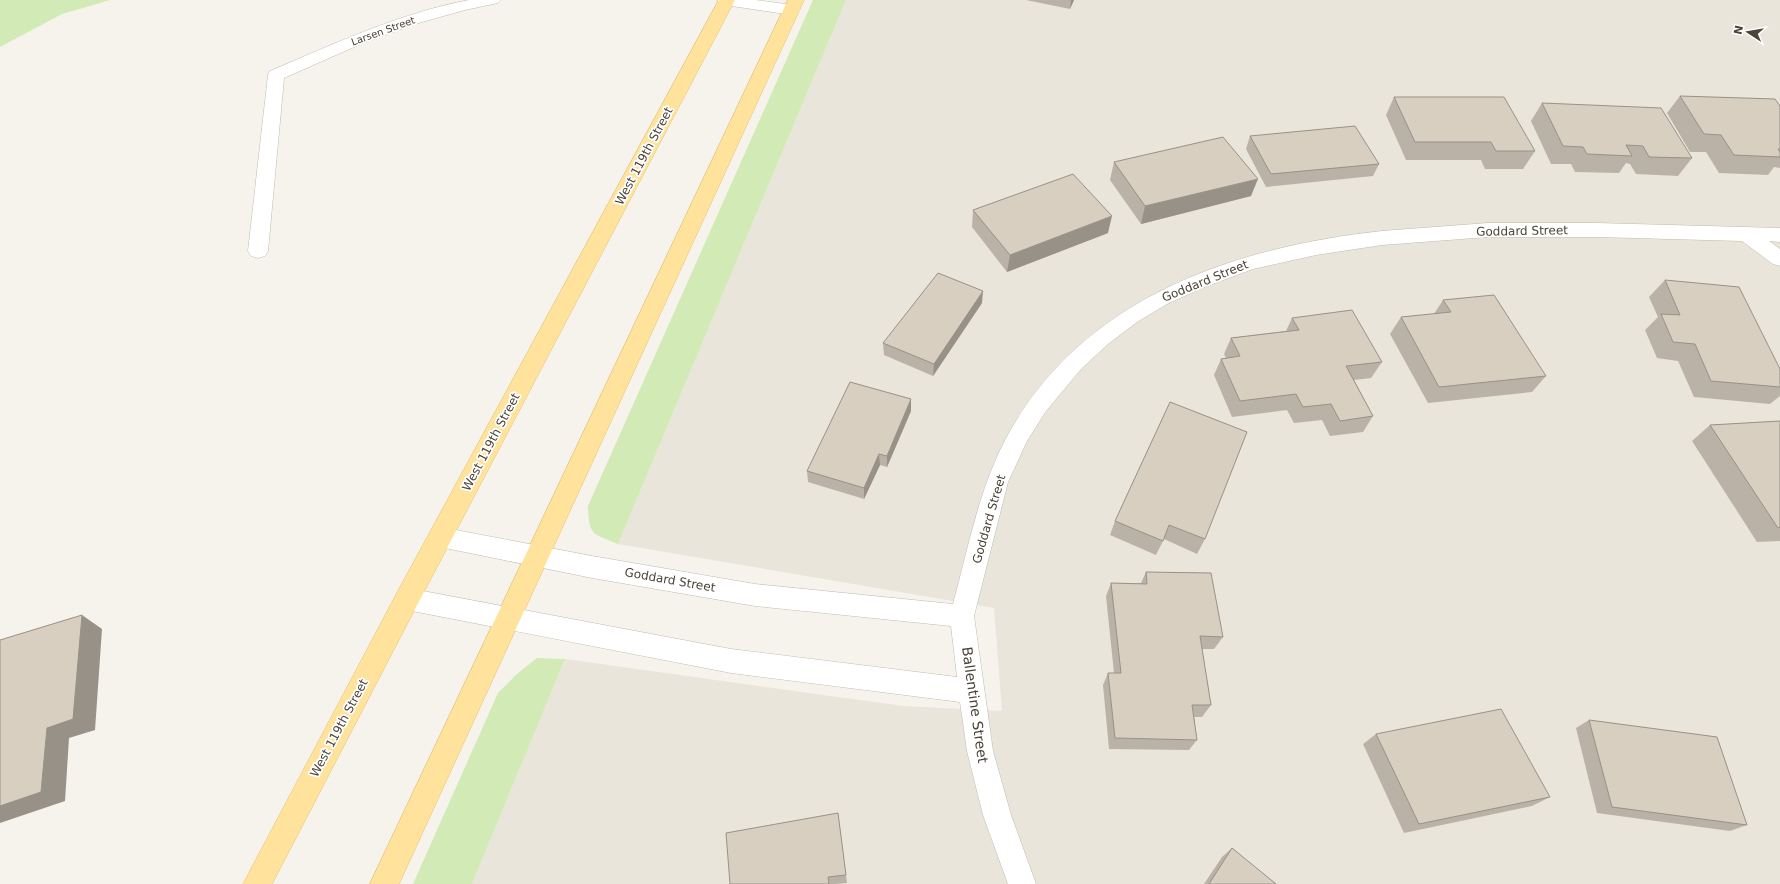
<svg xmlns="http://www.w3.org/2000/svg" width="1780" height="884" font-family="'DejaVu Sans',sans-serif">
<rect width="100%" height="100%" fill="#f6f3ec"/>
<path fill="#eae5da" d="M846 0H1780V884H472L565 659 903 706 1002 711 994 608 618 544Z"/>
<path fill="#d2eab5" d="M0 0H110L62 14 0 47Z
M813 0H846L618 544C592 533 589 536 588 506Z
M537 658 565 659 472 884H413L498 693 517 674Z"/>
<g fill="none" stroke-linecap="round" stroke-linejoin="round">
<defs>
<path id="street" d="M469 0H501L498 3 465 10 415 24 361 44 284 78 268 251 265 256 258 258 251 256 248 251 268 75 270 71C334 44 400 13 469 0Z
M717 0H756L792 5 797 7 800 10 797 13 792 15 725 5 720 3Z
M1488 223H1597L1780 228V242L1769 241 1780 249V266L1773 264 1742 241 1597 237H1488L1382 245 1316 255 1253 269 1202 288 1167 304 1137 322 1108 344 1081 369 1046 411 1027 441 1008 482 974 616 993 751 1011 815 1036 884H1008L983 815 967 751 960 702 731 673 407 610 398 607 395 599 398 591 407 588 731 649 957 677 951 626 755 606 592 578 440 547 432 544 428 537 432 530 440 527 592 556 755 584 953 604C969 545 980 484 1010 431 1087 296 1236 247 1382 231 1417 228 1453 226 1488 223Z"/>
<path id="primary" d="M719 0H735L416 607 272 884H243L398 591Z
M788 0H804L399 884H370Z"/>
</defs>
<use href="#street" stroke="#c2bbae" stroke-width="1"/>
<use href="#primary" stroke="#e6c16a" stroke-width="1"/>
<use href="#street" fill="#fff" fill-rule="evenodd"/>
<use href="#primary" fill="#ffe39c" fill-rule="evenodd"/>
</g>
<path fill="#bab2a6" d="M1026 0H1074L1070 9Z
M1680 96 1780 106V168L1774 167 1768 175 1719 173 1706 152H1690L1667 113Z
M1394 97 1535 151 1523 169H1485L1481 160H1406L1386 115Z
M1542 103 1692 158 1678 176 1636 174 1630 164 1626 163 1619 173 1575 172 1571 164H1551L1531 121Z
M1250 136 1379 164 1373 176 1266 187 1246 149Z
M1114 162 1251 196 1141 224 1110 180Z
M973 210 1108 233 1007 272 972 227Z
M1665 280 1780 369V396L1770 404 1694 397 1678 361 1657 358 1645 330 1658 317 1649 297Z
M1443 300 1546 376 1532 392 1428 403 1390 334 1401 317 1434 314Z
M982 303 933 376 884 355 883 343Z
M1292 318 1382 362 1371 378 1354 380 1373 416 1363 432 1330 436 1322 420 1294 423 1287 410 1232 417 1214 375 1221 359 1226 358 1224 354 1231 338 1286 331Z
M911 399V411L887 467 880 465 864 499 808 482 807 471Z
M1170 402 1205 539 1197 554 1164 539 1156 555 1110 535 1115 521Z
M1780 421V541L1757 542 1692 441 1710 425Z
M1146 572 1223 637 1214 649H1202L1211 705 1202 717H1194L1197 740 1189 750 1109 749 1103 685 1108 673H1114L1106 596 1111 583H1141Z
M1589 720 1747 825 1730 831 1597 813 1576 728Z
M1376 734 1550 797 1532 806 1404 833 1363 744Z
M838 813 847 883 836 884H730Z
M1232 848 1276 884H1204L1222 857Z"/>
<path fill="#979187" d="M1071 0H1074L1070 9Z
M1258 179 1251 196 1141 224 1145 206Z
M1112 216 1108 233 1007 272 1010 255Z
M983 291 982 303 933 376 934 364Z
M911 399V411L887 467V456Z
M879 454 880 465 864 499V488Z
M82 615 102 629 95 730 69 738 65 801 0 823V806L47 728Z"/>
<path fill="#d8cfc1" stroke="#979187" d="M1680 96 1775 99 1780 106V149H1778L1780 152V157L1734 155 1721 135 1704 134Z
M1394 97H1504L1535 151H1496L1491 142H1415Z
M1542 103 1661 108 1692 158 1649 157 1643 146 1626 145 1632 156 1587 154 1583 147 1563 146Z
M1355 126 1379 164 1271 174 1250 136Z
M1223 137 1258 179 1145 206 1114 162Z
M1073 174 1112 216 1010 255 973 210Z
M938 273 983 291 934 364 883 343Z
M1665 280 1739 287 1780 369V387L1711 381 1695 344 1673 342 1661 314 1680 315Z
M1494 295 1546 376 1439 387 1401 317 1451 312 1443 300Z
M1352 310 1382 362 1346 366 1373 416 1340 421 1331 404 1303 407 1296 394 1240 401 1221 359 1240 356 1231 338 1299 330 1292 318Z
M850 382 911 399 887 456 879 454 864 488 807 471Z
M1170 402 1247 432 1205 539 1169 525 1163 541 1115 521Z
M1780 421V527L1778 528 1710 425Z
M1146 572 1211 573 1223 637 1200 636 1211 705H1192L1197 740 1115 738 1108 673H1121L1111 583 1147 584Z
M82 615 73 719 47 728 41 792 0 806V640Z
M1501 709 1550 797 1419 824 1376 734Z
M1589 720 1717 737 1747 825 1612 807Z
M838 813 846 875 828 877 829 884H730L726 833Z
M1232 848 1276 884H1209Z"/>
<g text-anchor="middle" dominant-baseline="central" stroke-width="3.5" stroke-linejoin="round" paint-order="stroke">
<g font-size="10" fill="#4b4439" stroke="#fff">
<text transform="translate(383 31) rotate(-20)">Larsen Street</text>
</g>
<g font-size="12" fill="#4b4439" stroke="#fff">
<text transform="translate(644 156) rotate(-62)">West 119th Street</text>
<text transform="translate(1522 231) rotate(-1)">Goddard Street</text>
<text transform="translate(1205 281) rotate(-22)">Goddard Street</text>
<text transform="translate(491 442) rotate(-62)">West 119th Street</text>
<text transform="translate(989 519) rotate(-74)">Goddard Street</text>
<text transform="translate(670 580) rotate(10)">Goddard Street</text>
<text transform="translate(339 728) rotate(-62)">West 119th Street</text>
</g>
<g font-size="14" fill="#4b4439" stroke="#fff">
<text transform="translate(975 705) rotate(82)">Ballentine Street</text>
</g>
</g>
<g transform="translate(1748 32) rotate(282)" stroke="#ffffff" stroke-width="3" paint-order="stroke">
<path d="M0-3L7 15L0 10L-7 15Z" fill="#4b4439"/>
<text y="-6" font-size="11" font-weight="bold" text-anchor="middle" fill="#4b4439">N</text>
</g>
</svg>
